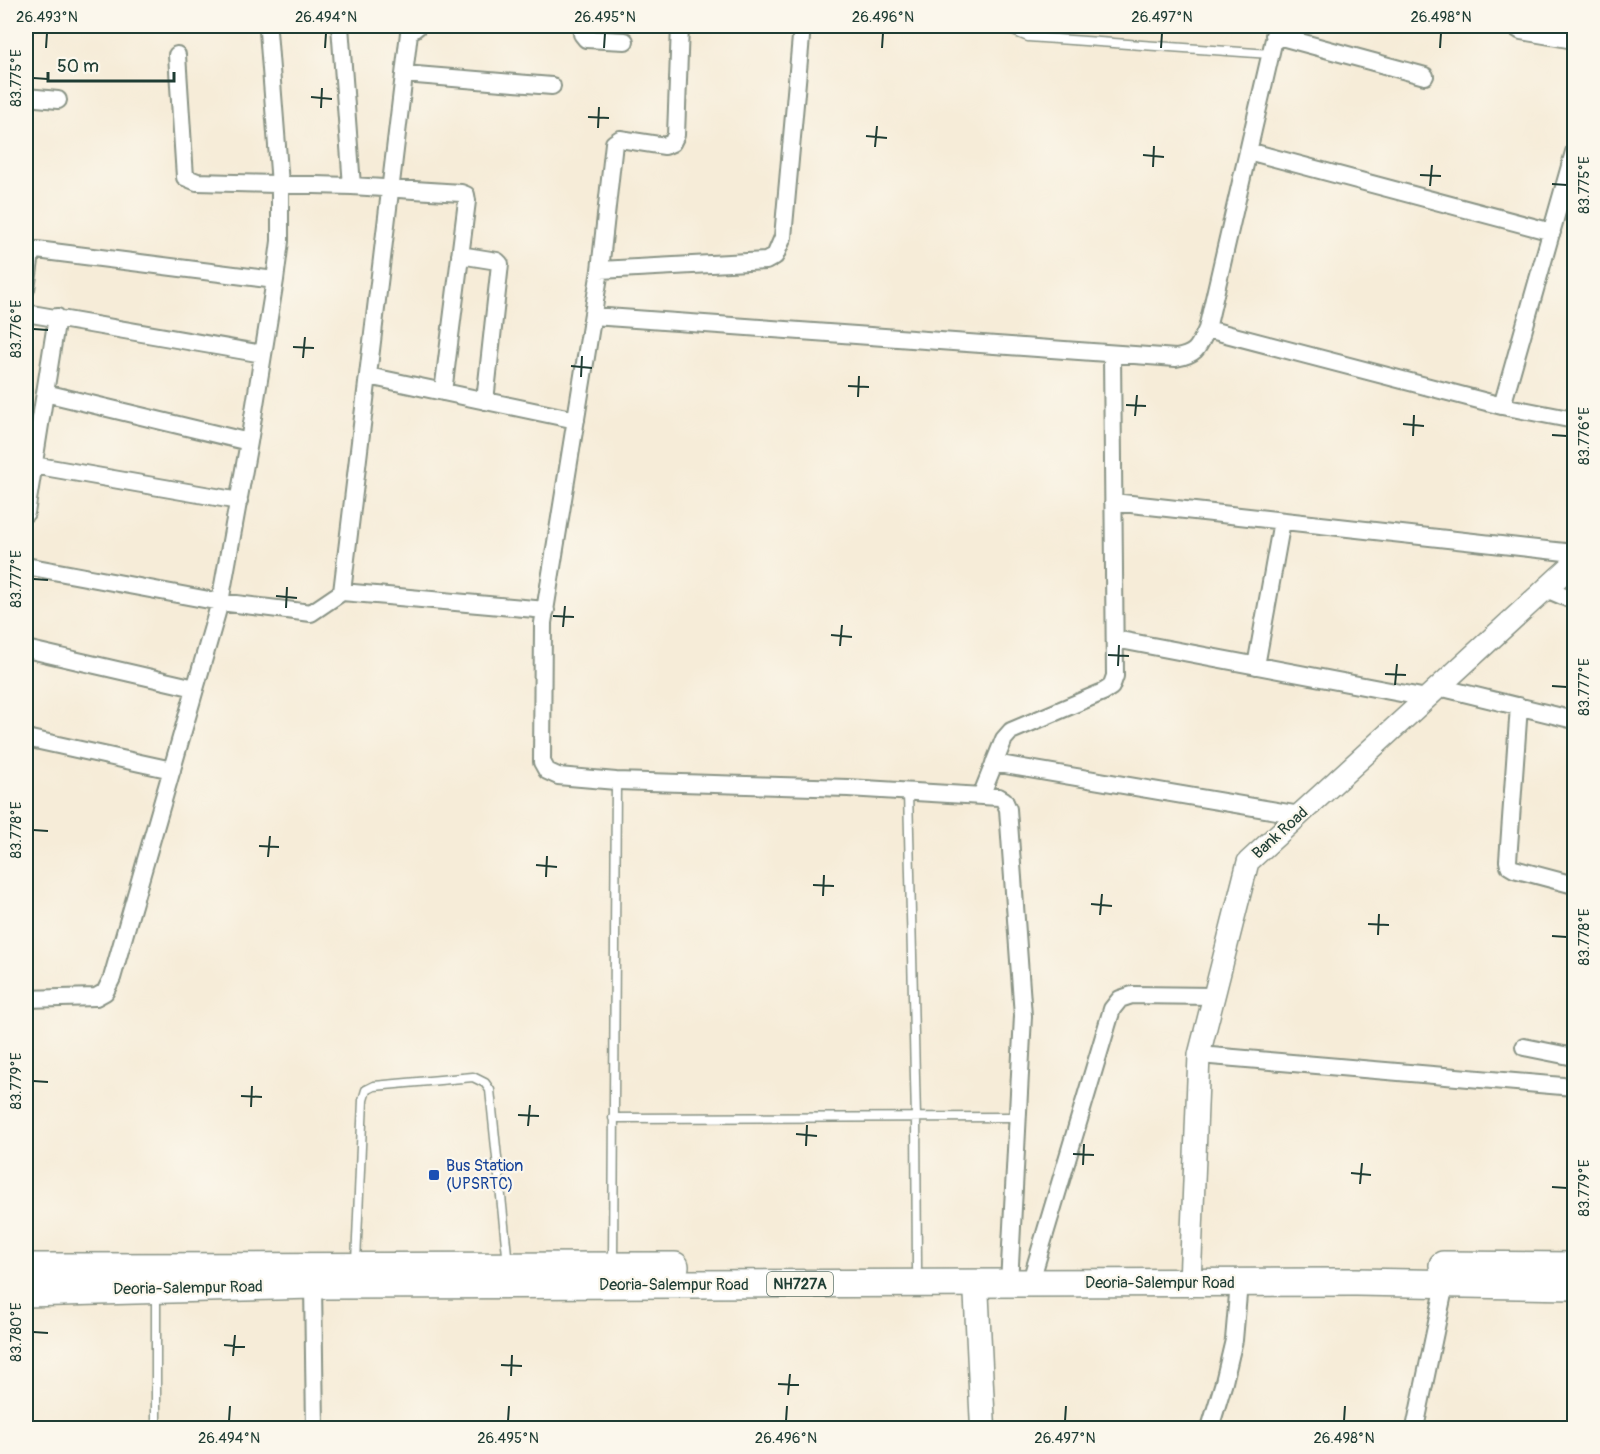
<svg xmlns="http://www.w3.org/2000/svg" width="1600" height="1454" font-family="Pangolin,sans-serif">
<rect width="100%" height="100%" fill="#fbf7ec"/>
<filter id="ink" filterUnits="userSpaceOnUse"><feTurbulence type="fractalNoise" baseFrequency=".0167" numOctaves="2"/><feDisplacementMap in="SourceGraphic" scale="12" xChannelSelector="R" yChannelSelector="G"/><feConvolveMatrix kernelMatrix="1 2 1 2 8 2 1 2 1" color-interpolation-filters="sRGB"/></filter>
<filter id="wash" filterUnits="userSpaceOnUse"><feTurbulence type="fractalNoise" baseFrequency=".008" numOctaves="4" result="noise"/><feDisplacementMap in="SourceGraphic" scale="24" xChannelSelector="R" yChannelSelector="G"/><feGaussianBlur stdDeviation="1.35" result="paint"/><feColorMatrix in="noise" values="0 0 0 0 0 0 0 0 0 0 0 0 0 0 0 0 0 1.4 0 .05"/><feComposite in="paint" operator="in"/></filter>
<g filter="url(#wash)">
<rect width="100%" height="100%" fill="#f6ecd8"/>
</g>
<g filter="url(#ink)">
<g fill="none" stroke-linecap="round" stroke-linejoin="round">
<defs>
<path id="service" d="M1009 26 1013 31 1028 37 1270 54
M908 792 916 1118 917 1268
M613 1118 1017 1117
M356 1262 363 1100 366 1090 374 1086 473 1077 485 1083 490 1090 508 1264
M613 1263 616 781
M156 1428V1292"/>
<path id="minor" d="M340 26 352 186
M582 26V34L586 39 625 41
M802 26 783 237 775 256 766 261 600 270 543 623 542 762 547 771 558 776 616 781 848 788 999 797 1004 800 1008 809 1023 1016 1009 1284
M1277 26 1207 329 1502 406
M1513 26 1521 31 1574 40
M1274 35 1425 76
M177 55 185 177 197 182 352 186 461 193 466 195 467 201 443 392
M404 74 552 86
M26 97 58 100
M1248 151 1552 232
M1574 152 1502 406 1574 420
M460 255 497 261 500 264 485 401
M600 270 614 143 620 139 665 146 672 143 676 135 680 26
M26 289 31 253 37 250 275 280
M26 313 263 354
M593 316 1176 358C1197 354 1198 348 1207 329
M368 376 576 420
M45 393 249 442
M33 465 239 501
M1113 502 1574 553
M26 513 57 317
M26 566 220 602 311 613 342 592 546 610
M1546 589 1574 601
M342 592 409 33 418 26
M1115 639 1427 698
M26 649 195 688
M1256 666 1282 521
M1439 687 1574 720
M1519 706 1508 861 1509 866 1514 869 1574 885
M26 738 172 770
M994 763 1300 815
M981 796 1004 739 1011 731 1103 692 1111 687 1115 676 1112 354
M26 999 96 997 105 992 112 978 220 602 249 442 275 280 280 241V184L268 31
M1524 1047 1574 1057
M1199 1055 1574 1087
M1030 1284 1112 1009 1120 999 1132 995 1214 996
M313 1285 315 1428
M1210 1428 1224 1382 1234 1340 1239 1283
M1415 1428 1445 1284"/>
<path id="tertiary" d="M1190 1283 1199 1055 1248 862 1574 563"/>
<path id="secondary" d="M976 1284 983 1428"/>
<path id="trunk" d="M1443 1265 1574 1266
M26 1267 675 1266
M26 1293 313 1285 1356 1282 1574 1286"/>
</defs>
<use href="#service" stroke="#8a9486" stroke-width="11"/>
<use href="#minor" stroke="#8a9486" stroke-width="20"/>
<use href="#tertiary" stroke="#8a9486" stroke-width="24"/>
<use href="#secondary" stroke="#8a9486" stroke-width="27"/>
<use href="#trunk" stroke="#8a9486" stroke-width="30"/>
<use href="#service" stroke="#fff" stroke-width="8"/>
<use href="#minor" stroke="#fff" stroke-width="16"/>
<use href="#tertiary" stroke="#fff" stroke-width="21"/>
<use href="#secondary" stroke="#fff" stroke-width="24"/>
<use href="#trunk" stroke="#fff" stroke-width="27"/>
</g>
</g>
<path fill="none" stroke="#1f3d34" stroke-width="2" d="M46 48 47 33M325 48 326 33M604 48 605 33M882 48 883 33M1161 48 1162 33M1440 48 1441 33M33 78 48 79M311 97 332 99M321 108 322 88M588 117 609 118M598 128 599 107M866 136 887 138M875 147 877 126M1143 155 1164 157M1153 167 1154 146M1420 175 1441 176M1552 184 1567 185M1430 186 1432 165M33 329 48 330M293 347 314 348M303 358 305 337M571 366 592 368M581 377 582 356M848 386 869 387M858 397 859 376M1126 405 1146 406M1135 416 1137 395M1403 424 1424 426M1552 435 1567 436M1413 436 1414 415M33 579 48 580M276 596 297 598M286 608 287 587M553 616 574 617M563 627 565 606M831 635 852 637M840 646 842 625M1108 655 1129 656M1118 666 1119 645M1385 674 1406 675M1395 685 1397 664M1552 686 1567 687M33 830 48 831M259 846 279 847M268 857 270 836M536 865 557 867M546 877 547 856M813 885 834 886M823 896 824 875M1091 904 1112 906M1100 915 1102 894M1368 924 1389 925M1378 935 1379 914M1552 936 1567 937M33 1081 48 1082M241 1096 262 1097M251 1107 252 1086M518 1115 539 1116M528 1126 530 1105M796 1134 817 1136M806 1146 807 1125M1073 1154 1094 1155M1083 1165 1084 1144M1351 1173 1371 1175M1360 1184 1362 1163M1552 1187 1567 1188M33 1332 48 1333M224 1345 245 1347M233 1356 235 1335M501 1365 522 1366M511 1376 512 1355M778 1384 799 1385M788 1395 790 1374M229 1421 230 1406M508 1421 509 1406M786 1421 787 1406M1065 1421 1066 1406M1344 1421 1345 1406"/>
<rect fill="#1a4fb4" stroke="#fbf7ec" stroke-width="2" x="428" y="1169" width="12" height="12" rx="3"/>
<g text-anchor="middle" dominant-baseline="central" stroke-width="4.5" stroke-linejoin="round" paint-order="stroke">
<rect fill="#fbf7ec" stroke="#61756b" stroke-width="1.5" x="767" y="1272" width="66" height="24" rx="4.5"/>
<g font-size="15" font-weight="bold" fill="#1f3d34">
<text x="800" y="1284">NH727A</text>
</g>
<g font-size="16" fill="#1f3d34" stroke="#fbf7ec">
<text transform="translate(1280 833) rotate(-42)">Bank Road</text>
<text x="1160" y="1283">Deoria-Salempur Road</text>
<text x="674" y="1285">Deoria-Salempur Road</text>
<text transform="translate(188 1288) rotate(-1)">Deoria-Salempur Road</text>
</g>
<g font-size="16" fill="#164399" stroke="#fbf7ec" text-anchor="start">
<text x="446" y="1166">Bus Station<tspan x="446" dy="18">(UPSRTC)</tspan></text>
</g>
</g>
<rect width="1600" height="1454" fill="none" stroke="#fbf7ec" stroke-width="66"/>
<path d="M48 72v9h126v-9" fill="none" stroke="#1f3d34" stroke-width="3"/>
<text x="57" y="72" font-size="18" fill="#1f3d34" stroke="#fbf7ec" stroke-width="4.5" paint-order="stroke">50 m</text>
<rect x="33" y="33" width="1534" height="1388" fill="none" stroke="#1f3d34" stroke-width="2"/>
<g font-size="15" text-anchor="middle" fill="#1f3d34">
<text x="47" y="22">26.493°N</text>
<text x="326" y="22">26.494°N</text>
<text x="605" y="22">26.495°N</text>
<text x="883" y="22">26.496°N</text>
<text x="1162" y="22">26.497°N</text>
<text x="1441" y="22">26.498°N</text>
<text transform="translate(16 78) rotate(-90)" y="5">83.775°E</text>
<text transform="translate(1584 185) rotate(-90)" y="5">83.775°E</text>
<text transform="translate(16 329) rotate(-90)" y="5">83.776°E</text>
<text transform="translate(1584 436) rotate(-90)" y="5">83.776°E</text>
<text transform="translate(16 579) rotate(-90)" y="5">83.777°E</text>
<text transform="translate(1584 687) rotate(-90)" y="5">83.777°E</text>
<text transform="translate(16 830) rotate(-90)" y="5">83.778°E</text>
<text transform="translate(1584 937) rotate(-90)" y="5">83.778°E</text>
<text transform="translate(16 1081) rotate(-90)" y="5">83.779°E</text>
<text transform="translate(1584 1188) rotate(-90)" y="5">83.779°E</text>
<text transform="translate(16 1332) rotate(-90)" y="5">83.780°E</text>
<text x="229" y="1443">26.494°N</text>
<text x="508" y="1443">26.495°N</text>
<text x="786" y="1443">26.496°N</text>
<text x="1065" y="1443">26.497°N</text>
<text x="1344" y="1443">26.498°N</text>
</g>
</svg>
